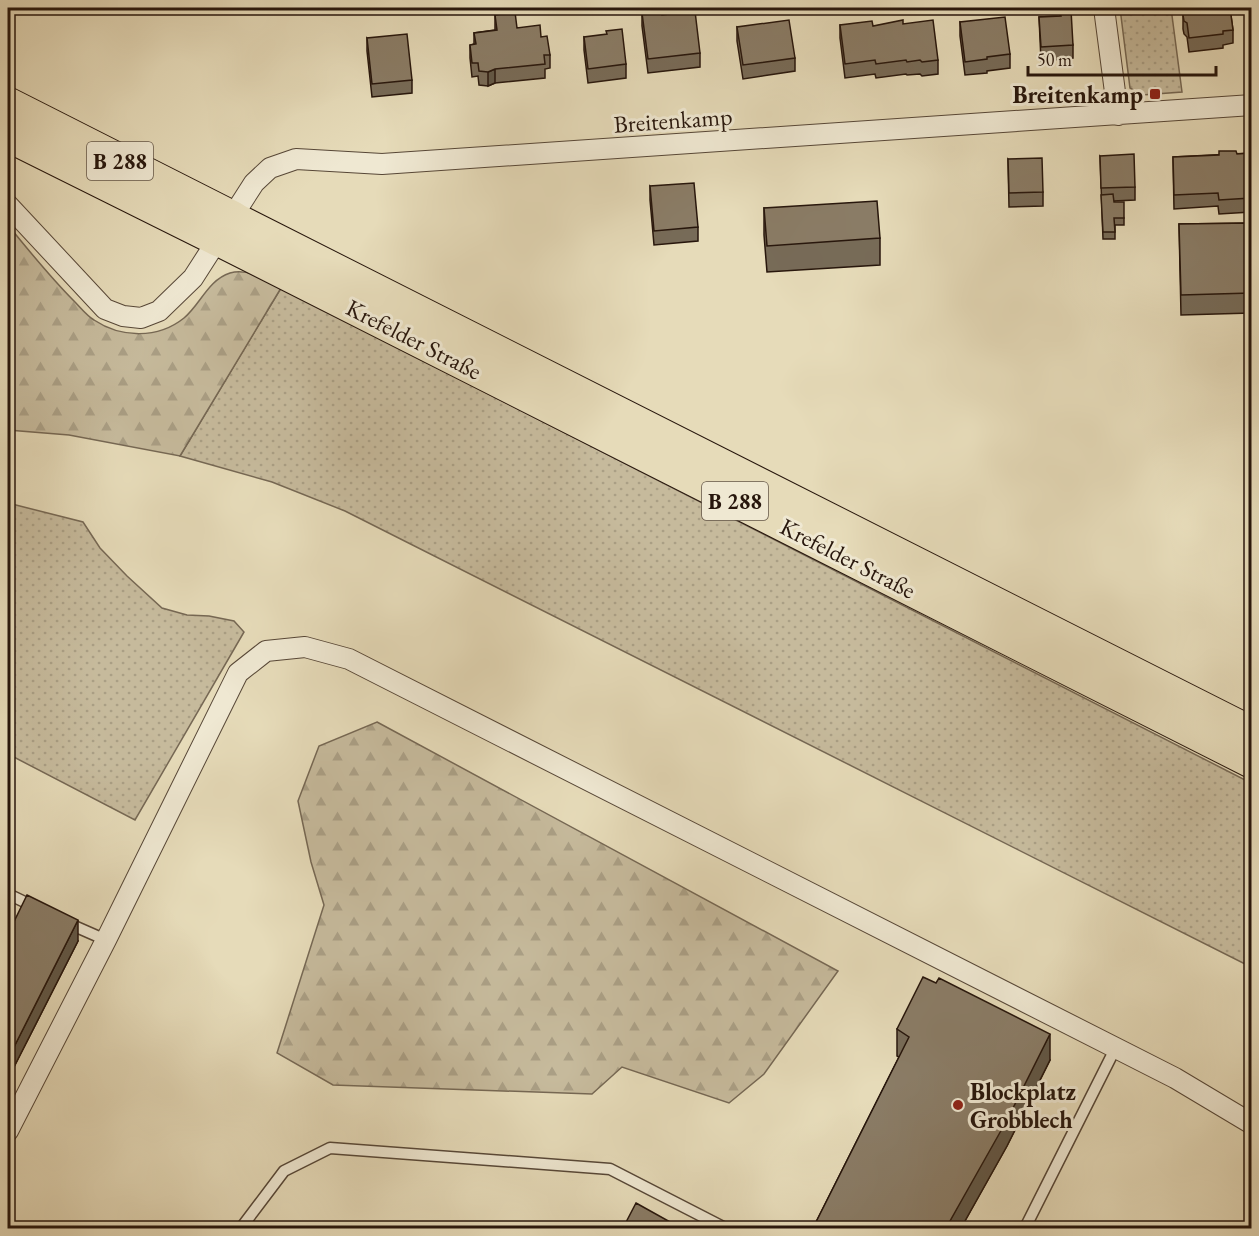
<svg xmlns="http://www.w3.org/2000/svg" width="1259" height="1236" font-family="'EB Garamond',serif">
<defs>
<pattern id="grass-dots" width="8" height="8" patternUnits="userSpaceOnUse" patternTransform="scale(1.5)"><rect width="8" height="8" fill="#c6ba9c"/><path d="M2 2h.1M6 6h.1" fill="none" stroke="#aa9f85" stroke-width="1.8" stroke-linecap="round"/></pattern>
<pattern id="forest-firs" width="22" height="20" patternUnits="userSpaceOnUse" patternTransform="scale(1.5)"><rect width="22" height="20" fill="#c6ba9c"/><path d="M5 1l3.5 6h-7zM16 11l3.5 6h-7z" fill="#aa9f85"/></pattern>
</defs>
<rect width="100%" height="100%" fill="#e6dbb9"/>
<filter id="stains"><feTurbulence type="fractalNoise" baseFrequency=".00333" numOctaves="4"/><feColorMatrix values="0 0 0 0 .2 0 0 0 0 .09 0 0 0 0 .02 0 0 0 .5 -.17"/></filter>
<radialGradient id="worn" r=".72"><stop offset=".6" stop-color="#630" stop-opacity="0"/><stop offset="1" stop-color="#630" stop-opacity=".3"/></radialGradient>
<path fill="url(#grass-dots)" stroke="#766854" stroke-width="1.5" d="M1120 8H1171L1182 92 1142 95 1130 88Z
M281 288 1251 783V967L345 511 272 482 180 456Z
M8 503 83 522 100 548 127 576 162 608 187 615 209 616 234 621 244 632 135 820 8 754Z"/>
<path fill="url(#forest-firs)" stroke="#766854" stroke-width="1.5" d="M8 225C29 251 50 277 74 301 80 307 87 316 94 320 121 338 158 339 184 318 200 305 208 280 230 273 249 268 266 280 281 288L180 456 69 435 8 430Z
M377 722 838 971 764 1074 729 1103 622 1067 592 1094 333 1085 277 1053 324 905 311 862 298 801 319 746Z"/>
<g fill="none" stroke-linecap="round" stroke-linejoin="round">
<defs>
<path id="service" d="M8 894 35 907
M65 922 106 940
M241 1228 284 1171 330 1148 610 1169 725 1228
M1025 1228 1116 1047"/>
<path id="minor" d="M1104 8 1118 115
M8 205 105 309 123 316 141 318 159 311 193 278 254 183 270 168 296 159 382 164 1252 105
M8 1131 106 940 238 673 266 651 305 647 349 659 1175 1078 1252 1124"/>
<path id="primary" d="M233 218 1252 733
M219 240 1252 762"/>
<path id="trunk" d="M8 104 233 218
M8 135 219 240"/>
</defs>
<use href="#service" stroke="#574737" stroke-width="13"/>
<use href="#minor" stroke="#574737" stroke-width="22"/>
<use href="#primary" stroke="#27160c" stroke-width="34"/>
<use href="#trunk" stroke="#27160c" stroke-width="35"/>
<use href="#service" stroke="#efe8d2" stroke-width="10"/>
<use href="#minor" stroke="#efe8d2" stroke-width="20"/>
<use href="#primary" stroke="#e6dbb9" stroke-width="32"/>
<use href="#trunk" stroke="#e6dbb9" stroke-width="33"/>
</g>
<path fill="#776b58" stroke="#27160c" stroke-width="1.5" d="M1183 8H1230L1233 30V43L1223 45V48L1189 52 1187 37 1184 34 1183 29V15L1184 14Z
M1060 11 1073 45V58L1041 61 1039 17 1060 16Z
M642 13 662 15 700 53V67L648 73 642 26Z
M495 15 517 28 541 37 550 55V68L545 69V78L495 83 488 86 479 85 478 76 472 77 470 58V45L474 44V33L495 30Z
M960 22 1010 54V68L987 71V73L965 75 960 36Z
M903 24 938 60V74L922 76 920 74 907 75 906 74 876 78 875 74 845 78 840 38V25L873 26Z
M737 27 795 58V71L743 79 737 41Z
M584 37 626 64V78L588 83 584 50Z
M367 38 412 80V93L372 97 367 51Z
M1251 153V212L1219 214 1218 206 1174 209 1173 157Z
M1100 156 1135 187V200L1114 201 1124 218V225H1115V239H1103Z
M1008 159 1043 192V206L1009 207Z
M650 186 698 227V241L654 245 650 200Z
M764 208 880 238V265L767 272 764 235Z
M1251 223V313L1181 315 1179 224Z
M8 934 78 941 14 1067 8 1063Z
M897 1029 1050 1060 1007 1146 961 1228H813L899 1057 897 1056Z"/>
<path fill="#615747" stroke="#27160c" stroke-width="1.5" d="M495 69V83L488 86V72Z
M78 920V941L14 1067V1047Z
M1050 1034V1060L1007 1146 961 1228H946Z"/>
<path fill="#8a7c66" stroke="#27160c" stroke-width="1.5" d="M1185 8H1230L1233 30 1223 31V34L1189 38 1187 23 1184 21 1183 15 1185 12Z
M661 10 662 15 695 11 700 53 648 59 642 13Z
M1071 10 1073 45 1041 47 1039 17 1061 16 1060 11Z
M515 12 517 28 540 25 541 37 547 36 550 55H544L545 64 495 69 488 72 479 71 478 63H472L470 45 476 44 474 33 497 30 495 15Z
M1005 17 1010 54 987 57V59L965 62 960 22Z
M789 20 795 58 743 65 737 27Z
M903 20V24L933 20 938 60 922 62 920 60 907 62 906 60 876 64 875 60 845 64 840 25 872 21 873 26Z
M622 29 626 64 588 69 584 37 607 34 606 31Z
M407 34 412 80 372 84 367 38Z
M1219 151H1236L1237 154 1251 153V198L1219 200 1218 193 1174 195 1173 157 1219 155Z
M1134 154 1135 187 1101 188 1100 156Z
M1042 158 1043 192 1009 193 1008 159Z
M694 183 698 227 654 231 650 186Z
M1113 194 1114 202H1124V218H1114L1115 232H1103L1101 195Z
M877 201 880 238 767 246 764 208Z
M1251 223V293L1181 295 1179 224Z
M27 895 78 920 14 1047 8 1043V934Z
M923 977 936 983 939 978 1050 1034 1007 1120 946 1228H813L909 1037 897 1029Z
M636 1203 681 1228H623Z"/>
<g fill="#8f2418" stroke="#efe8d2" stroke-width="2">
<rect x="1149" y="88" width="12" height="12" rx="3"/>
<circle cx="958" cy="1105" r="6"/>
</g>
<g text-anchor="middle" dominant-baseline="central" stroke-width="6" stroke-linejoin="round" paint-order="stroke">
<g fill="#efe8d2" stroke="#635547" stroke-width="1.5">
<rect x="87" y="142" width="66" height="38" rx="4.5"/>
<rect x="702" y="482" width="66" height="38" rx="4.5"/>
</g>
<g font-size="22" font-weight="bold" fill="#27160c">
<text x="120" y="161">B 288</text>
<text x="735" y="501">B 288</text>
</g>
<g font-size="24" font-weight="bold" fill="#27160c" stroke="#efe8d2" text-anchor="end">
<text x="1143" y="94">Breitenkamp</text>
<text x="970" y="1091" text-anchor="start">Blockplatz<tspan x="970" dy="28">Grobblech</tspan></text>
</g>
<g font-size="24" fill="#27160c" stroke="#efe8d2">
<text transform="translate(673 120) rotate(-4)">Breitenkamp</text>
<text transform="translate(414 339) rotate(27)">Krefelder Straße</text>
<text transform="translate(848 558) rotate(27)">Krefelder Straße</text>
</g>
</g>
<rect width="1259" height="1236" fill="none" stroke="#e6dbb9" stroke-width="30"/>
<rect x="9" y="9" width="1241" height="1218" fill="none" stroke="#27160c" stroke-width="3"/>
<rect x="15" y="15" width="1229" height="1206" fill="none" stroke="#27160c" stroke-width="1.5"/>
<path d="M1028 66v9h188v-9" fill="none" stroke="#27160c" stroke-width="3"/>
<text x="1037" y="66" font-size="18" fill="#27160c" stroke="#efe8d2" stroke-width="4.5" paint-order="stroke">50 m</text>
<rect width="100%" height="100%" filter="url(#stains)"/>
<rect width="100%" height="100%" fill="url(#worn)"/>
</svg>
